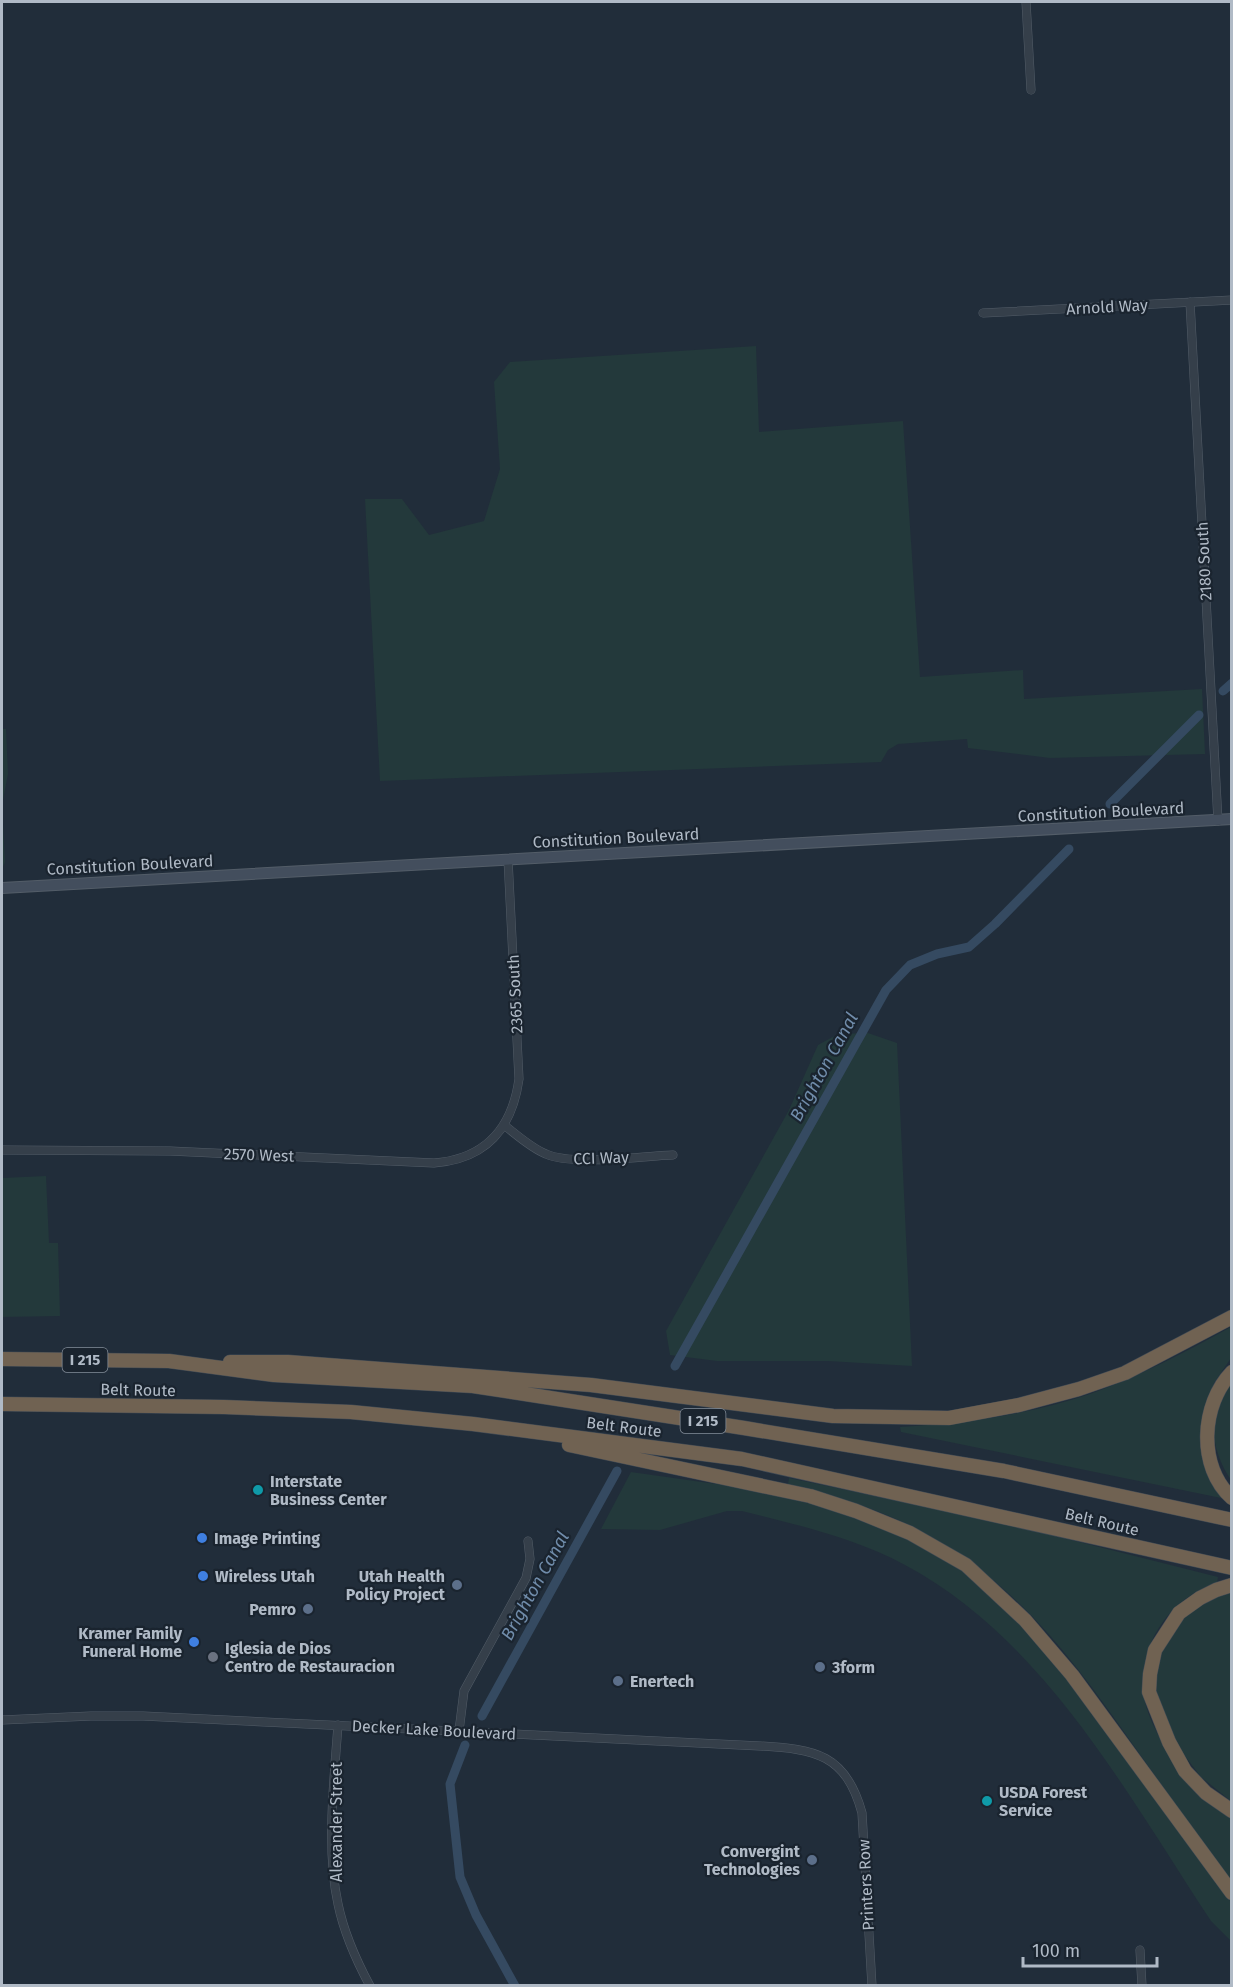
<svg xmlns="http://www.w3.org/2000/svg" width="1233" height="1987" font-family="'Fira Sans',sans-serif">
<rect width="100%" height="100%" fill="#212d3a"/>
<path fill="#23393b" d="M756 346 759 432 903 421 920 677 1023 670 1024 699 1202 689 1205 754 1050 758 968 748 967 739 898 744 888 750 881 762 380 781 365 499H402L429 535 484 521 500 469 494 382 510 362Z
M2 729H6L8 774 2 805 5 862 2 869Z
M868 1033 897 1043 912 1366 828 1361H717L670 1355 666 1331 789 1110 818 1045 838 1034Z
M46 1176 49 1243H58L60 1316 2 1317V1178Z
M1231 1327V1358L1214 1383 1205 1412 1226 1499 901 1432 900 1427C965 1423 1028 1415 1090 1394 1139 1376 1186 1352 1231 1327Z
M1231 1374V1480C1218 1462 1210 1435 1215 1413 1219 1400 1226 1387 1231 1374Z
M631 1472 716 1484 761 1488 888 1527 965 1571 1006 1604 1095 1710 1231 1902V1941L1211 1921C1127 1794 1043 1638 905 1565 853 1537 797 1525 742 1511H727L660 1530 601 1529Z
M789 1478 1004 1523 1218 1577 1217 1583C1166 1599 1135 1650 1145 1702 1149 1718 1157 1734 1166 1748 1171 1757 1181 1764 1188 1772 1203 1786 1217 1800 1231 1814V1884C1199 1838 1167 1792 1134 1746 1070 1655 1015 1580 913 1527 873 1507 831 1495 788 1484Z
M1231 1591V1801L1201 1777 1172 1739 1155 1700V1660L1173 1624 1221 1592Z"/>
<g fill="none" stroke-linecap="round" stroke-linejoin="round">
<path stroke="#354a61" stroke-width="9" d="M1223 691 1232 683
M1110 804 1199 715
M675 1366 886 990 910 965 937 954 969 947 995 924 1069 849
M482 1716 617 1471
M465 1745 450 1784 460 1877 476 1915 515 1986"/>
<defs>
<path id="street" d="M1026 2 1031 90
M1190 302 1218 821
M983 313 1232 300
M504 1125C517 1135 531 1148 546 1154 573 1166 641 1156 673 1155
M2 1150 170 1151 434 1163C485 1159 512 1129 519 1079L508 859
M2 1720 91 1716H143L760 1746C815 1749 846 1754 862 1813L872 1986
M338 1725C334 1781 326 1849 338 1904 344 1933 356 1960 370 1986
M459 1731 464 1691 526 1578 530 1559 528 1541
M1140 1950 1142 1986"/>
<path id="secondary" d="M2 888 1232 819"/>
<path id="highway" d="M2 1359 169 1361 274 1375 473 1386 744 1428 1004 1471 1232 1520
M230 1362H288L591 1385 833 1416 949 1418 1019 1405 1079 1389 1125 1373 1232 1317
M1232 1372C1201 1404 1197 1467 1232 1498
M2 1404 224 1407 351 1412 473 1424 742 1459 1232 1568
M569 1445 810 1496 856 1511 910 1533 966 1565 1025 1620 1072 1675 1232 1893
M1232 1585 1216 1590 1200 1598 1179 1613 1155 1650 1150 1674 1149 1692 1169 1742 1185 1771 1206 1793 1232 1811"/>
</defs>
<use href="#street" stroke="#535d68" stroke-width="9"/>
<use href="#secondary" stroke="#535d68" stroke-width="12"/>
<use href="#highway" stroke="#404a55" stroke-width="15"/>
<use href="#street" stroke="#353f4a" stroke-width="8"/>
<use href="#secondary" stroke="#434e5d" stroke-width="10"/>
<use href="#highway" stroke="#706252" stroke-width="14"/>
</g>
<g fill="#0f9aa8" stroke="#1a242f" stroke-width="2">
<circle cx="258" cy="1490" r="6"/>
<circle cx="987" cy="1801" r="6"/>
</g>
<g fill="#3f7fe0" stroke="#1a242f" stroke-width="2">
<circle cx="202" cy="1538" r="6"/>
<circle cx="203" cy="1576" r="6"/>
<circle cx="194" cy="1642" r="6"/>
</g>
<g fill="#5c6f8a" stroke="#1a242f" stroke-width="2">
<circle cx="457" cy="1585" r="6"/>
<circle cx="308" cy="1609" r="6"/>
<circle cx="820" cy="1667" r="6"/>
<circle cx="618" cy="1681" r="6"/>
<circle cx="812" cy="1860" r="6"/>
</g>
<circle fill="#6b7280" stroke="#1a242f" stroke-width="2" cx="213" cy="1657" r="6"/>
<g text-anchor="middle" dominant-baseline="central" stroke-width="4.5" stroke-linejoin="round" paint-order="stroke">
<g fill="#1a242f" stroke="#838d99" stroke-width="1.5">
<rect x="62.5" y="1348" width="45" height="24" rx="4.5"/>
<rect x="680.5" y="1409" width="45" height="24" rx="4.5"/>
</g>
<g font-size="15" font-weight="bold" fill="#b0bac6">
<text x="85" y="1360">I 215</text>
<text x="703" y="1421">I 215</text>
</g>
<g font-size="16" fill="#b0bac6" stroke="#1a242f">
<text transform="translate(1107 307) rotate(-3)">Arnold Way</text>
<text transform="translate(1204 561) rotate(-93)">2180 South</text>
<text transform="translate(1101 812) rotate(-3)">Constitution Boulevard</text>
<text transform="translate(616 838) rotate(-3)">Constitution Boulevard</text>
<text transform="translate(130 865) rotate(-3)">Constitution Boulevard</text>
<text transform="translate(515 994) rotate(-93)">2365 South</text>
<text transform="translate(259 1155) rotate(2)">2570 West</text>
<text transform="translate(601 1158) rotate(-2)">CCI Way</text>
<text transform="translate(138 1390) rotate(1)">Belt Route</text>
<text transform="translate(624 1427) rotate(7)">Belt Route</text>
<text transform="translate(1102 1522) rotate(13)">Belt Route</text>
<text transform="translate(434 1730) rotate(3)">Decker Lake Boulevard</text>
<text transform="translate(336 1822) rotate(-90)">Alexander Street</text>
<text transform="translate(866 1885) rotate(-93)">Printers Row</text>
</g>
<g font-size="16" font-weight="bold" fill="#b0bac6" stroke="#1a242f" text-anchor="start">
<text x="270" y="1481">Interstate<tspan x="270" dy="18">Business Center</tspan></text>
<text x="214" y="1538">Image Printing</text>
<text x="215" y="1576">Wireless Utah</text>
<text x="445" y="1576" text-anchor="end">Utah Health<tspan x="445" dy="18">Policy Project</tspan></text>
<text x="296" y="1609" text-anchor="end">Pemro</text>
<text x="182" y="1633" text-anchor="end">Kramer Family<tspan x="182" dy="18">Funeral Home</tspan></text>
<text x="225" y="1648">Iglesia de Dios<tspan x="225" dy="18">Centro de Restauracion</tspan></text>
<text x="832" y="1667">3form</text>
<text x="630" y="1681">Enertech</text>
<text x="999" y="1792">USDA Forest<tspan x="999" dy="18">Service</tspan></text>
<text x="800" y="1851" text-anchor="end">Convergint<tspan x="800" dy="18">Technologies</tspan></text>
</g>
<g font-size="18" font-style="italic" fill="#708caa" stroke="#1a242f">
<text transform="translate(824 1067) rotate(-61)">Brighton Canal</text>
<text transform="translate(535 1586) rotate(-61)">Brighton Canal</text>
</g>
</g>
<rect width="1233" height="1987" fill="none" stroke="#b0bac6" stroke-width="6"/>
<path d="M1023 1957v9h134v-9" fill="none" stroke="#b0bac6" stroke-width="3"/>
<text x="1032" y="1957" font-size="18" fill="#b0bac6" stroke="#1a242f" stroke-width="4.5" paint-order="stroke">100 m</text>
</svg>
